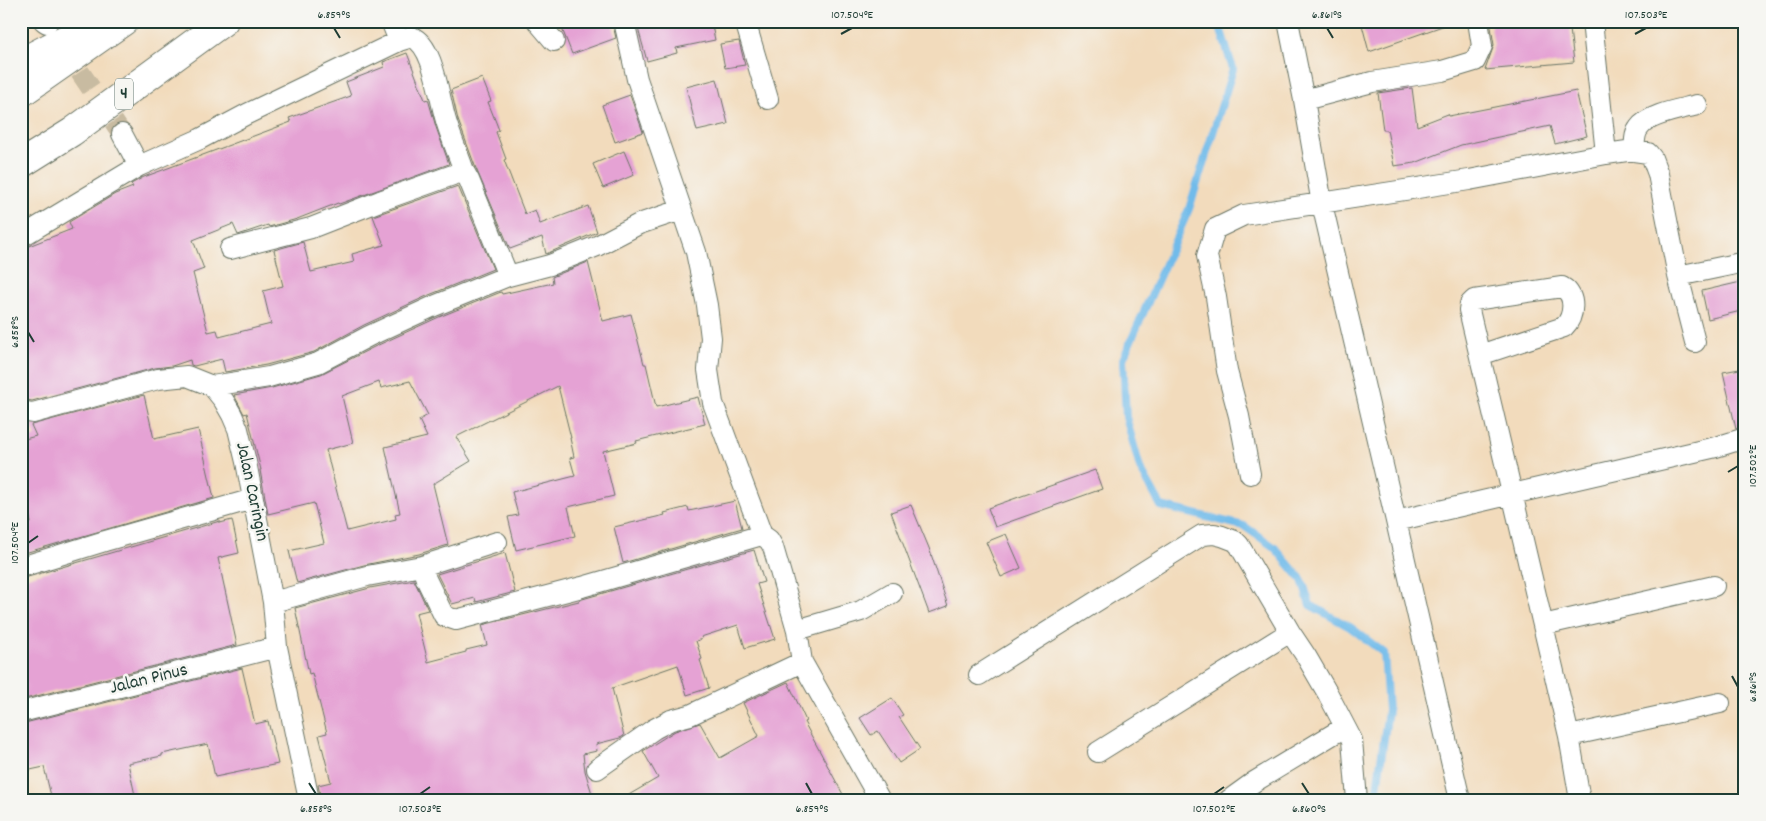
<svg xmlns="http://www.w3.org/2000/svg" width="1766" height="821" font-family="Dekko,sans-serif">
<rect width="100%" height="100%" fill="#f6f6f2"/>
<filter id="ink" filterUnits="userSpaceOnUse"><feTurbulence type="fractalNoise" baseFrequency=".02" numOctaves="2"/><feDisplacementMap in="SourceGraphic" scale="10" xChannelSelector="R" yChannelSelector="G"/><feConvolveMatrix kernelMatrix="1 2 1 2 8 2 1 2 1" color-interpolation-filters="sRGB"/></filter>
<filter id="wash" filterUnits="userSpaceOnUse"><feTurbulence type="fractalNoise" baseFrequency=".0096" numOctaves="4" result="noise"/><feDisplacementMap in="SourceGraphic" scale="20" xChannelSelector="R" yChannelSelector="G"/><feGaussianBlur stdDeviation="1.12" result="paint"/><feColorMatrix in="noise" values="0 0 0 0 0 0 0 0 0 0 0 0 0 0 0 0 0 1.4 0 .05"/><feComposite in="paint" operator="in"/></filter>
<g filter="url(#wash)">
<rect width="100%" height="100%" fill="#f2dbbc"/>
<g fill="none" stroke-linecap="round" stroke-linejoin="round">
<path stroke="#71bbea" stroke-width="8" d="M1218 21 1233 69 1189 209 1123 359 1126 417 1140 468 1161 506 1244 526 1274 547 1302 580 1310 605 1350 627 1384 653 1388 710 1377 789 1380 800"/>
</g>
<g id="blocks">
<path fill="#e5a2d4" fill-rule="evenodd" d="M559 21H612L616 38 572 54Z
M636 21H711L715 40 676 48 677 53 647 61Z
M1361 21H1447L1448 24 1369 52Z
M1490 21H1569L1574 62 1485 70 1494 45Z
M739 41 745 65 725 68 720 44Z
M407 53 425 100 428 99 436 127 449 164 339 204 338 203 297 219 269 227 268 225 238 235 233 224 193 240 204 269 193 273 208 332 217 330 219 337 271 324 263 291 283 286 274 250 303 242 311 272 354 262 352 254 384 245 373 216 458 186 493 269 429 295 364 325 314 352 266 365 225 372 222 359 194 366 191 365 190 360 172 366 155 368 32 401 21 399V249L72 229 69 222 115 194 133 187 131 184 144 177 291 122 289 118 351 96 346 82 384 67 383 62Z
M482 78 491 101 488 102 499 130 496 132 506 159 504 160 525 214 535 210 540 224 588 206 597 232 546 254 542 237 510 249 475 166 458 120 451 90Z
M717 79 728 124 697 131 686 87Z
M1412 88 1417 126 1448 114 1449 116 1576 91 1587 136 1555 144 1550 126 1461 145 1415 163 1394 166 1387 130H1383L1378 93Z
M630 95 643 132 615 142 602 105Z
M624 151 634 175 603 188 593 164Z
M588 262 603 321 631 314 644 364H646L656 407 698 397 705 424 636 441 637 443 603 451 614 496 568 507 575 536 516 550 508 517 518 515 512 492 575 476 570 458 574 457 570 438H571L558 386 456 437 471 461 433 484 448 545 419 554 364 565 297 583 289 551 324 543 314 503 268 514 260 470H261L247 413 244 414 234 395 272 388 321 374 374 347 439 317 501 292 502 294 553 283 552 277ZM410 381 428 415 419 420 427 437 385 447 400 513 395 514 396 519 347 531 326 450 353 443 342 396 379 382 381 388Z
M1745 281V310L1708 319 1702 291Z
M1745 368V426L1736 429 1723 372Z
M144 395 154 439 198 429 214 498 21 554V525L31 523 21 474V440L36 436 31 425Z
M1095 470 1102 489 995 527 988 508Z
M735 501 742 528 623 563 614 527 665 515 664 513 688 507 689 511Z
M911 505 929 548 948 606 929 613 891 512Z
M232 520 239 553 218 558 237 645 21 700V579L220 521V523Z
M1006 534 1021 568 1001 577 986 542Z
M754 550 764 582 757 584 775 639 745 648 738 625 701 637 702 639 696 641 702 659 700 660 709 688 687 695 678 665 612 688 624 736 620 738 596 744 597 751 583 754 585 771 594 800H321L318 785 331 782 319 735 327 733 312 673 309 674 295 608 370 588 414 580 428 610 416 613 428 662 466 652V650L487 645 482 625 579 601V600Z
M505 553 515 592 476 602 475 598 452 604 437 574Z
M242 668 255 724 268 721 278 764 215 777 208 744 162 754V756L128 763 136 800H52L44 767 21 772V724Z
M788 682 806 721 804 722 846 800H620L658 778 643 751 675 731 700 723 720 758 759 736 743 703Z
M892 698 903 715 899 717 920 749 899 763 878 731 871 735 860 718Z"/>
</g>
</g>
<g filter="url(#ink)">
<use href="#blocks" fill-opacity="0" stroke="#697464" stroke-width="1"/>
<g fill="none" stroke-linecap="round" stroke-linejoin="round">
<path stroke="#c8bba1" stroke-width="20" stroke-dasharray="20 10" stroke-linecap="butt" d="M63 47 122 134"/>
<defs>
<path id="street" d="M44 21 47 23
M391 21 399 41
M537 21 554 41
M624 21 637 79 696 252 707 305 711 338 708 370 713 403 762 535
M745 21 768 99
M1288 21 1304 100 1322 204 1396 521
M1592 21 1606 154
M1304 100 1372 82 1442 71 1475 61 1482 46 1478 21
M1634 151C1635 143 1634 134 1639 128 1648 114 1682 109 1697 105
M139 166 200 139 247 114 399 41 412 37C435 46 439 102 447 124 452 140 459 156 464 171
M21 237 139 166 122 134
M230 249 311 228 380 201 464 171 469 180 508 276
M1678 276 1745 262
M1480 355 1564 327C1574 317 1577 295 1562 287L1474 300 1470 304 1469 310 1569 736 1580 800
M212 386 269 377 318 363 369 336 434 306 508 276 550 265 597 246 639 224 681 210
M21 411 33 413 158 379 187 376 212 386 224 401 232 415 238 429 246 462 273 602 277 647 309 800
M1250 474 1239 416 1227 371 1216 297 1207 256 1215 229 1244 215 1469 180 1606 154 1627 151H1634L1648 153 1652 158 1658 174 1678 276 1695 342
M422 566 497 542
M21 567 105 541 253 499
M273 602 367 576 422 566 426 579 444 616 456 620 582 587 762 535 769 540 773 547 797 630 802 662 880 800
M1543 625 1714 586
M797 630 861 611 892 593
M979 675 1202 535 1214 534 1222 536 1235 541 1239 545 1290 632 1306 656 1328 694 1352 740 1357 800
M21 712 277 647
M1569 736 1720 703
M1098 752 1290 632
M597 769 654 729 671 720 690 715 802 662
M1229 800 1254 782 1345 727
M1460 800 1396 521 1716 447 1745 438"/>
<path id="highway" d="M21 62 91 26
M21 93 124 21
M21 164 72 132 224 21"/>
</defs>
<use href="#street" stroke="#697464" stroke-width="22"/>
<use href="#highway" stroke="#697464" stroke-width="30"/>
<use href="#street" stroke="#fff" stroke-width="20"/>
<use href="#highway" stroke="#fff" stroke-width="28"/>
</g>
</g>
<path fill="none" stroke="#1f3d34" stroke-width="2" d="M334 28 340 38M1327 28 1333 38M841 34 852 28M1635 34 1646 28M28 332 34 342M1728 472 1738 466M28 543 38 536M1732 676 1738 687M309 783 316 794M806 783 812 794M1302 783 1309 794M420 794 430 787M1214 794 1224 787"/>
<g text-anchor="middle" dominant-baseline="central" stroke-width="5" stroke-linejoin="round" paint-order="stroke">
<rect fill="#f6f6f2" stroke="#60746d" stroke-width="1" x="115" y="78.5" width="18" height="31" rx="4"/>
<g font-size="18" font-weight="bold" fill="#1f3d34">
<text x="124" y="94">4</text>
</g>
<g font-size="19" fill="#1f3d34" stroke="#f6f6f2">
<text transform="translate(251 492) rotate(78)">Jalan Caringin</text>
<text transform="translate(149 680) rotate(-14)">Jalan Pinus</text>
</g>
</g>
<rect width="1766" height="821" fill="none" stroke="#f6f6f2" stroke-width="55"/>
<rect x="28" y="28" width="1710" height="766" fill="none" stroke="#1f3d34" stroke-width="2"/>
<g font-size="12" text-anchor="middle" fill="#1f3d34">
<text x="334" y="18">6.859°S</text>
<text x="852" y="18">107.504°E</text>
<text x="1327" y="18">6.861°S</text>
<text x="1646" y="18">107.503°E</text>
<text transform="translate(14 332) rotate(-90)" y="4">6.858°S</text>
<text transform="translate(1752 466) rotate(-90)" y="4">107.502°E</text>
<text transform="translate(14 543) rotate(-90)" y="4">107.504°E</text>
<text transform="translate(1752 687) rotate(-90)" y="4">6.861°S</text>
<text x="316" y="812">6.858°S</text>
<text x="420" y="812">107.503°E</text>
<text x="812" y="812">6.859°S</text>
<text x="1214" y="812">107.502°E</text>
<text x="1309" y="812">6.860°S</text>
</g>
</svg>
